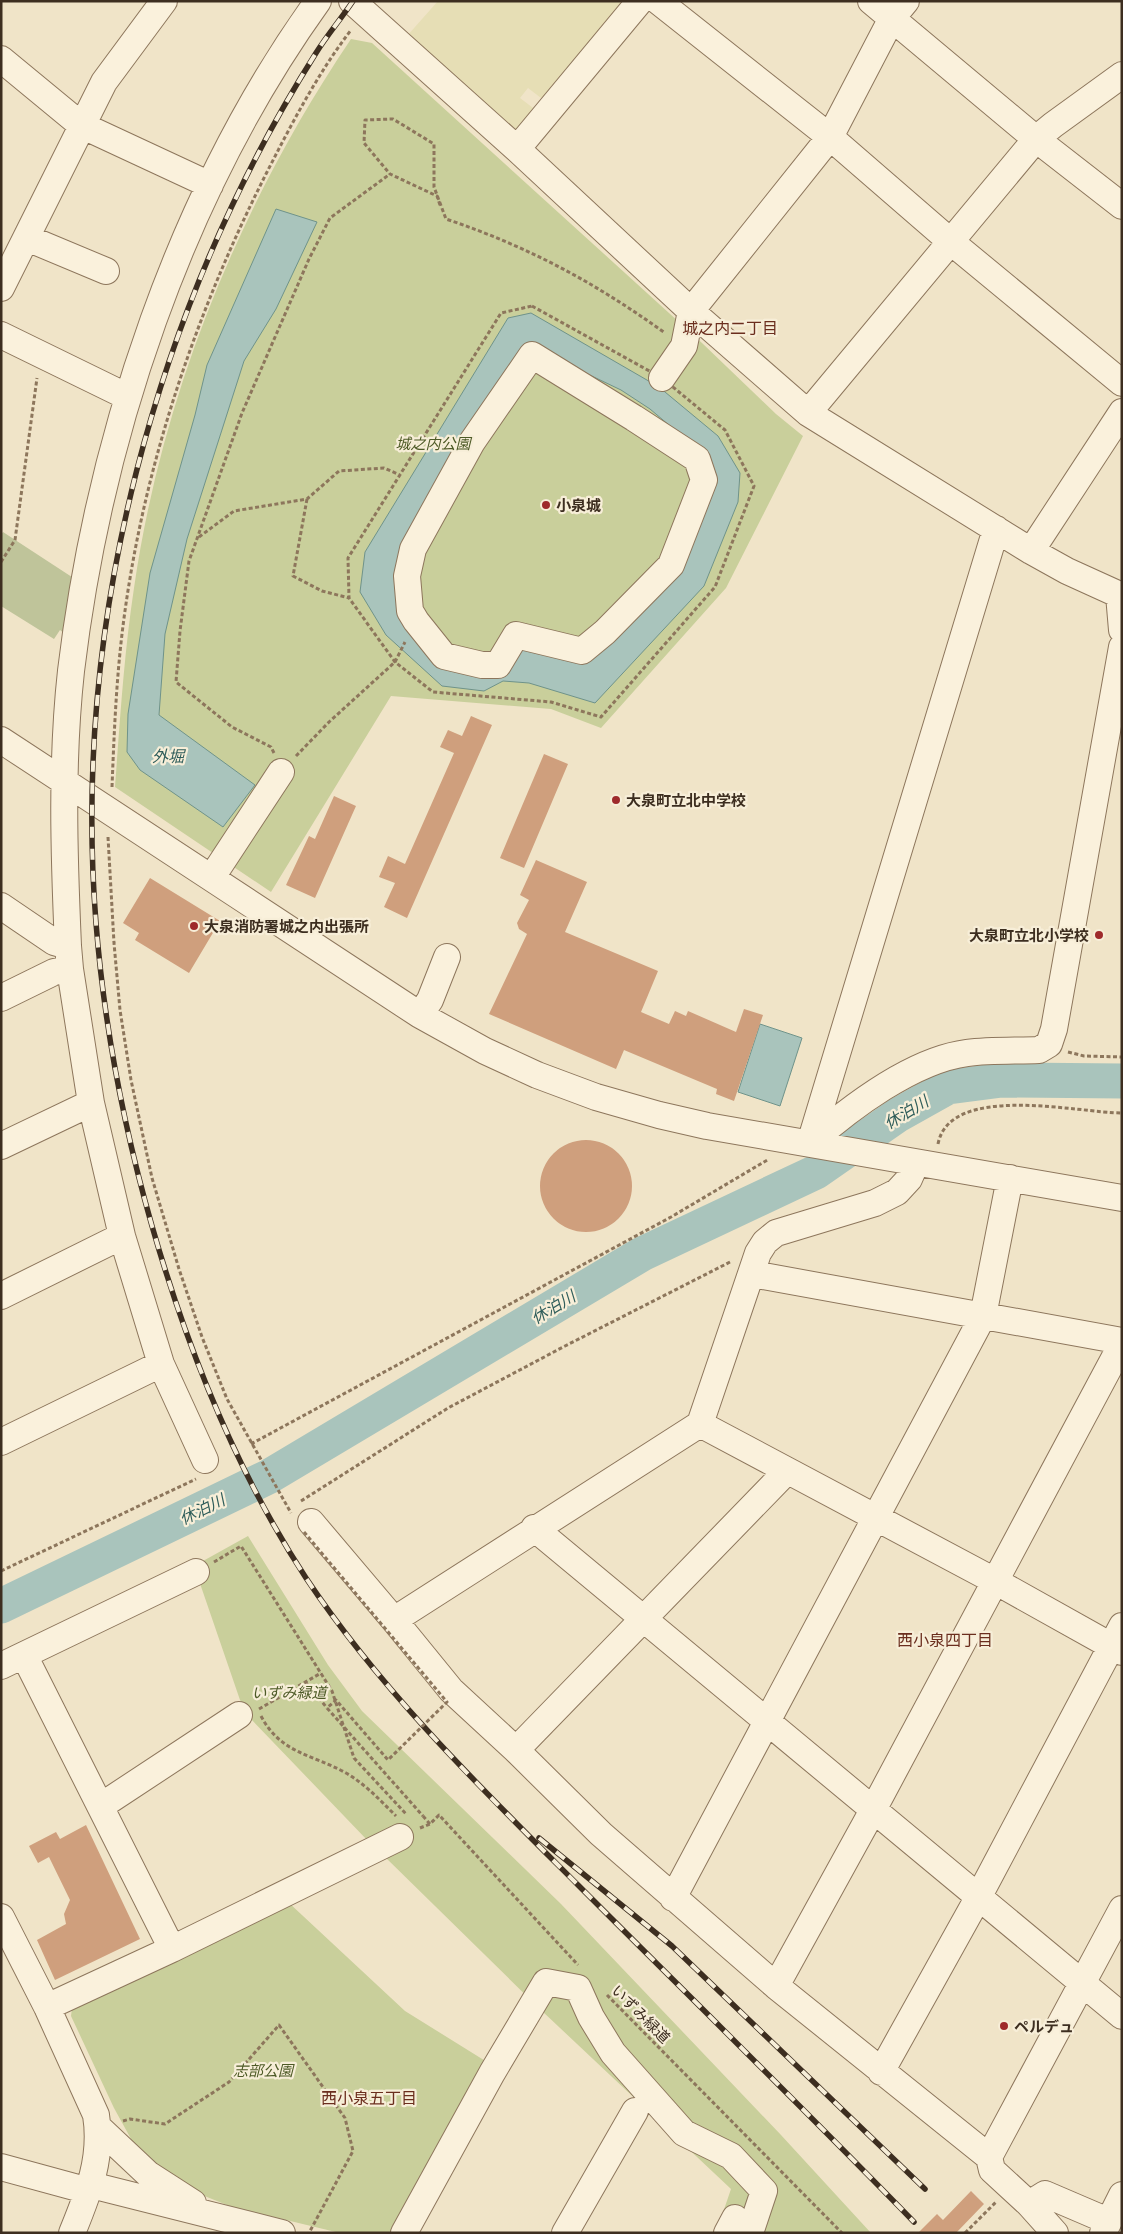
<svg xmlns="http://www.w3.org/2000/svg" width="1123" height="2234" font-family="'IBM Plex Serif','Noto Sans JP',serif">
<rect width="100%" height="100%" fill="#f0e4c8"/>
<path fill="#e6deb5" d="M438 1H629L545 101 528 88 520 98 537 111 523 128 509 130 407 36Z"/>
<path fill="#c9cf9b" d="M351 39 372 43 702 343 776 414 803 436 726 588 601 728 551 709 391 696 271 892 115 787C120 720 124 654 134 588 162 393 241 202 351 39Z
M248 1536 328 1665 362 1711 561 1904 781 2135 871 2233H716L731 2189 542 2011 384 1856 413 1840 399 1825 368 1841 251 1719 240 1700 194 1566Z
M288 1902 405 2011 487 2062 395 2233H340L232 2207 202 2195 165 2174 136 2148 114 2108 71 2016 72 2008Z"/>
<path fill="#bfc49a" d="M3 532 78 581 70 638 60 630 54 639 1 606V535Z"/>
<path fill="#a9c4bc" stroke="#6f938a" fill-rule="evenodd" d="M276 209 317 222 276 309 244 361 187 539 165 634 159 715 255 785 223 827 140 770 127 752 128 714 150 573 195 415 207 365Z
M531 313 659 387 718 436 740 473 738 502 704 586 595 703 529 683 503 681 484 691 442 686 386 635 360 592 365 552 508 318ZM529 346 621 390 650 409 702 453 676 569 584 656 519 640 484 673 406 619 404 547Z
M760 1024 802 1038 780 1106 738 1092Z"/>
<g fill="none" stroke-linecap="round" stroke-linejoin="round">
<path stroke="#a9c4bc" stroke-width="35" d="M1 1606 268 1477 642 1254 816 1172 898 1115 948 1087 1002 1080 1122 1081"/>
</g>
<path fill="#cf9f7d" d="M471 716 492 725 407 918 384 907 395 883 379 877 388 856 405 864 454 753 440 747 448 730 462 736Z
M544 754 568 764 524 868 500 858Z
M334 796 356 806 315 898 286 885 309 836 315 839Z
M536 860 587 882 565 932 658 971 641 1012 669 1024 675 1011 686 1016 688 1011 736 1032 744 1009 763 1015 734 1101 716 1094 717 1089 624 1050 616 1069 489 1014 527 934 519 929 517 923 529 900 520 895Z
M150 878 220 921 189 973 135 940 139 933 123 923Z
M540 1186a46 46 0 1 1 92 0a46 46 0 1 1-92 0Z
M86 1825 140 1939 55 1980 37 1940 66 1924 64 1914 70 1900 49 1857 38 1863 29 1846 56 1832 60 1839Z
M971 2191 984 2204 956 2233H918L937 2214 943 2220Z"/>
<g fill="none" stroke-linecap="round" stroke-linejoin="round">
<defs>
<path id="minor" d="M352 1 517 149 691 311 808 413 1031 551 1067 571 1122 596
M658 1 830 137 950 241 1122 383
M871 1 1036 139 1122 206
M1 59 81 125 210 185
M517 149 640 1
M27 238 106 271
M1 288 104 82 164 1
M1 335 128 397
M532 355 634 418 697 459 704 480 671 565 605 632 582 651 516 635 498 665H482L444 656 416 621 410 611 407 576 413 549 472 442Z
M662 378 684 346 691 311 830 137 892 18 906 1
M808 413 1036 139 1053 125 1122 75
M1031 551 1122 412
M1119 595 1122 630
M1 740 420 1015 485 1051 537 1075 596 1097 659 1115 707 1126 1122 1198
M212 877 281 772
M1 906 54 942 68 946
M1 998 54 972 70 969
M420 1015 430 1000 447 957
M810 1143C850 1108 913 1060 967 1053 990 1050 1015 1051 1039 1050L1049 1044 1054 1029 1122 647
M810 1143 996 529
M1 1146 91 1103
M916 1163 909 1179 897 1192 875 1203 776 1233 765 1242 758 1253 700 1424 394 1620 451 1690 516 1750 601 1834 776 1986 989 2157
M752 1274 1122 1341
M1 1296 122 1236
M700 1424 995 1581 1122 1652
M1 1442 161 1364
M205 1460 161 1364 122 1236 91 1103 70 969 68 946C64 855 61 762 71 671 99 438 180 193 318 1
M311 1522 394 1620
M534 1528 1122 2016
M24 1655 172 1949
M1 1666 196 1572
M516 1750 787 1471
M101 1806 239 1715
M673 1898 983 1316 1010 1178
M1 1917 47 2007 96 2115C103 2158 88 2194 72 2233
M776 1986 873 1810 1118 1351 1120 1341
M47 2007 172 1949 400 1837
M881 2072 979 1896 1122 1626
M98 2127 148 2174 193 2203
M1 2167 89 2191
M91 2185 282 2233
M1029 2204 1045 2194 1108 2221
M404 2233 492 2073 546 1982 578 1988 591 2017 613 2053 684 2133 731 2156 764 2191 750 2233
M565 2233 635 2111
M727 2233 735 2218
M1055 2233 1029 2204 992 2170 989 2157 1122 1909
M1103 2233 1122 2195"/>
</defs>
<use href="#minor" stroke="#8d765c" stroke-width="28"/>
<path stroke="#8d765c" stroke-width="3" stroke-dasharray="4 2.5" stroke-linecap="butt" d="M440 205 437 196 390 174 364 143 365 120 393 119 434 144V187L446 219C529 247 594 282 665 333
M532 306 662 378 725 430 754 486 715 587 601 717 551 702 433 692 395 662 349 598 348 558 501 313Z
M307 499 293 576 322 591 349 598
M199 537 234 511 307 499 339 471 384 468 400 475
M1 562 15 540 37 378
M274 753 271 747 232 727 176 682 180 631 189 561 242 413 309 259 330 218 390 174
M296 756 329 722 395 662 405 642
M112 787C114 736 116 685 122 634 141 474 194 316 267 172 292 123 318 73 351 30
M108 837 114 943 120 1010 131 1080 152 1178 179 1269 202 1337 227 1399 291 1513
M1068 1052 1084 1056 1122 1057
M938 1144C950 1082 1079 1113 1122 1113
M251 1444 671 1217 769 1159
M301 1501 448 1408 565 1346 732 1261
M214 1562 241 1546 332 1691 354 1758 407 1815
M1 1571 196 1479
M305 1682 320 1698
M259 1709 321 1673
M261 1716C281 1754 312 1754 346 1773 365 1784 380 1800 396 1816
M423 1816 430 1824
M420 1828 430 1824 439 1815 578 1965
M607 1995 842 2233
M123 2121 130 2119 165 2124 229 2082 279 2025 345 2118 353 2151 309 2233
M965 2233 996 2202"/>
<use href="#minor" stroke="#faf1dc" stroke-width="26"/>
<defs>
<path id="rail" d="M353 1C341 19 327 35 316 53 155 308 72 622 96 923 104 1025 124 1128 152 1226 187 1348 236 1471 306 1578 382 1692 482 1789 578 1885 690 1997 803 2108 914 2222
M539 1838 672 1946 925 2189"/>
</defs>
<use href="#rail" stroke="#3d2e20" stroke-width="5.5"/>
<use href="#rail" stroke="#f7eed8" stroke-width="4" stroke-dasharray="11" stroke-linecap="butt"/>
<path stroke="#8d765c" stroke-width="3" stroke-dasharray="4 2.5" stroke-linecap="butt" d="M304 1532 447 1702 388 1760 336 1700 327 1708 423 1816
M320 1698 326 1694 323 1687H318L315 1693 327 1708"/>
</g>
<g fill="#9e2a2b" stroke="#f7eed8" stroke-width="2">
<circle cx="546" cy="505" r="5"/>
<circle cx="616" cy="800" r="5"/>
<circle cx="194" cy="926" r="5"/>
<circle cx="1099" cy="935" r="5"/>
<circle cx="1004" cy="2026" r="5"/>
</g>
<g text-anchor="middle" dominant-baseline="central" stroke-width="4.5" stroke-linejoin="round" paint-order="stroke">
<g font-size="15" font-style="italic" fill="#4d5a26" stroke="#f7eed8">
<text x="433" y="443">城之内公園</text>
<text x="289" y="1692">いずみ緑道</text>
<text x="263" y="2070">志部公園</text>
</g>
<g font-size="15" font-weight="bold" fill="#3d2e20" stroke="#f7eed8" text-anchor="start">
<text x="556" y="505">小泉城</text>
<text x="626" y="800">大泉町立北中学校</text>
<text x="204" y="926">大泉消防署城之内出張所</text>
<text x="1089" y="935" text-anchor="end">大泉町立北小学校</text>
<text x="1014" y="2026">ペルデュ</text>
</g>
<g font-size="15" fill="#3d2e20" stroke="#f7eed8">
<text transform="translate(641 2014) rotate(45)">いずみ緑道</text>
</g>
<g font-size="16" fill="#6b2e1e" stroke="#f7eed8">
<text x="730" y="328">城之内二丁目</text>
<text x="945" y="1640">西小泉四丁目</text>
<text x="369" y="2098">西小泉五丁目</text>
</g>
<g font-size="16" font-style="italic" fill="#2f5d5a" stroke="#f7eed8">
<text x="168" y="756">外堀</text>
<text transform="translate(906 1112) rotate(-31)">休泊川</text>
<text transform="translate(553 1307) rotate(-31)">休泊川</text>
<text transform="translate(202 1509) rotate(-26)">休泊川</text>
</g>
</g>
<rect width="1123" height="2234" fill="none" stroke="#3d2e20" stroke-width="5"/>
</svg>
